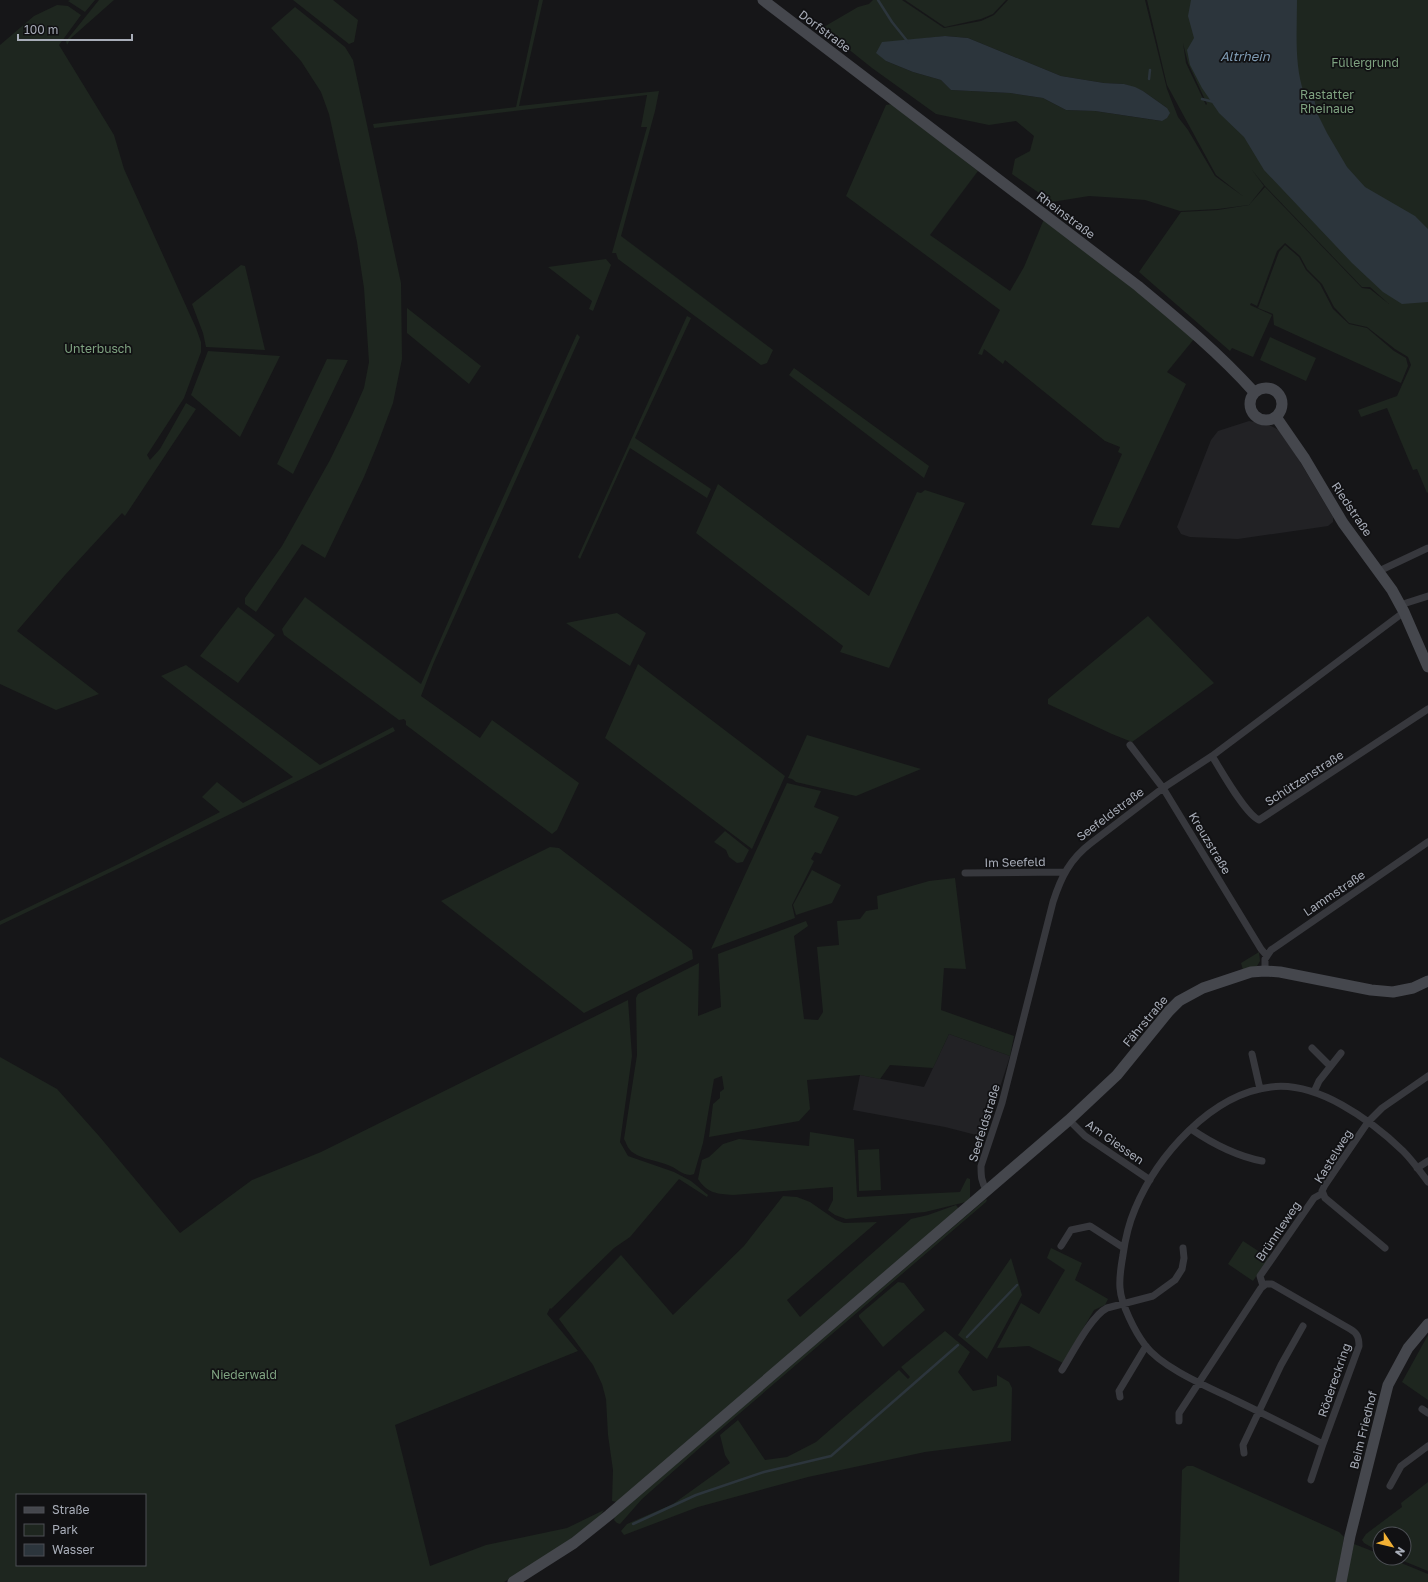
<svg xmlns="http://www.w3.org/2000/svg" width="1428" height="1582" font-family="'Golos Text',sans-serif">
<rect width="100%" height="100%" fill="#161618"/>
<path fill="#222225" d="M1249 421 1269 425 1279 430 1296 455 1333 517V522L1328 526 1238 539 1190 537 1181 534 1177 527 1211 440 1218 431Z
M949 1034 1010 1056 984 1137 945 1127 853 1110 860 1075 924 1087Z"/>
<path fill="#1e261f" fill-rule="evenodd" d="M70 0H95L85 12 68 1Z
M99 0H114L71 38 67 45 66 41Z
M293 0H333L358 20 354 42 349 44Z
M539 0H543L519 106 659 91 655 111 621 236 773 350 767 363 761 365 618 259 616 253H612L647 127H641L647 95 374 128 373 124 516 107Z
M873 0H902L944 28 981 21 994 15 1008 0H1145L1167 89 1178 117 1188 130 1215 176 1244 197 1216 175 1167 85 1147 0H1428V492L1427 493 1417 469 1413 470 1387 408 1361 417 1358 410 1397 396 1411 365 1408 357 1395 349 1367 327 1349 323 1334 307 1322 284 1307 269 1300 256 1285 243 1277 251 1257 306 1251 303 1250 305 1272 315 1253 357 1232 348 1230 351 1139 272 1181 212 1218 210 1249 205 1265 187 1362 288 1370 289 1389 304 1370 287H1362L1265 186 1252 170 1264 186 1249 205 1218 209 1180 211 1145 200 1120 198 1089 196 1052 202 1012 174 1015 159 1030 151 1034 136 1016 121 989 125 936 114 872 68 822 28 858 7 869 4ZM945 36 968 38 1061 76 1104 83 1124 84 1143 91 1167 108 1161 121 1095 111 1066 110 1043 98 1010 93 951 90 941 80 913 72 886 61 882 43ZM1183 43 1188 63 1207 104 1206 105 1186 63Z
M905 0H1006L993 14 981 19 945 27Z
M57 5 68 6 81 15 59 45 114 135 124 169 196 328 201 342V352L184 398 147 455 150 460 160 449 186 403 196 409 125 516 122 513 65 575 17 631 99 694 56 710 0 684V45L34 16Z
M295 7 345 47 353 60 401 283 402 359 393 403 378 443 364 477 325 558 302 544 256 612 245 604V598L282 546 330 460 352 415 364 388 369 362 364 288 357 242 329 114 321 92 301 61 271 28Z
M892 104 978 171 930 235 1010 291 1024 267 1044 219 1127 281 1194 339 1167 372 1186 384 1119 528 1091 525 1122 454 1118 452 1120 447 1105 441 1005 360 1003 364 984 349 982 355 978 354 1000 310 846 196 886 105Z
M1285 245 1299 257 1306 270 1320 284 1333 309 1349 324 1367 328 1394 351 1406 358 1408 366 1401 383 1274 325 1273 314 1258 308 1279 252Z
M606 259 611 265 593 311 589 309 592 301 548 267Z
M241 265 245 266 265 350 206 347 203 333 192 304Z
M407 308 481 366 469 384 407 333Z
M687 316 691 318 635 438 711 489 707 498 630 448 580 559 578 557Z
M577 334 580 337 434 662 421 696 480 738 492 720 579 783 557 830 552 834 406 725V721L404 719 399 720 284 635 282 629 305 597 421 684 479 551Z
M1270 337 1316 358 1306 381 1260 360Z
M208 351 280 356 240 437 191 395Z
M327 359 348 360 293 474 277 464Z
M794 368 929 466 924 478 789 375Z
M718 484 869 596 917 492 921 493 925 490 965 503 889 668 840 652 843 646 696 533Z
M238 607 275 635 238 683 200 656Z
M617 613 646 633 630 666 566 623Z
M1148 616 1214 683 1132 742 1112 734 1048 704V699Z
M638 664 785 776 752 849 605 738Z
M186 665 320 765 393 727 395 731C265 799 132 862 0 925V921L129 859 220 812 202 797 217 782 243 803 293 777 161 676Z
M807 735 921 769 856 796 796 782 792 779 788 778Z
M787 783 821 791 814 807 839 817 821 854 815 852 811 859 814 861 792 905 795 918 711 949Z
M725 831 749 850 743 862 737 863 729 857 726 850 714 842Z
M550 847 559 848 692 950 693 959 584 1013 441 901Z
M812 870 841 885 832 903 796 915 793 905Z
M955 878 966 969 944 968 941 1010 1014 1036 1010 1056 949 1034 933 1068 890 1065 880 1079 860 1075 807 1080 810 1109 799 1121 709 1137 713 1104 720 1098V1092L724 1089 722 1076 714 1079 703 1143 694 1174C685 1178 677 1168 668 1165 658 1161 637 1158 630 1150 627 1147 626 1142 624 1139L637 1055 636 998 638 994 699 963 698 1016 721 1007 718 954 806 921 808 926 794 936 804 1019 818 1020 823 1012 817 947 839 945 837 921 860 919 866 911 878 909 877 896 929 881Z
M1259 952 1260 961 1257 966 1243 970 1241 963Z
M628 1000 632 1056 620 1142 628 1156 674 1172 691 1181 708 1195 707 1197 679 1179 630 1237 614 1248 551 1309 550 1308 547 1314 578 1351 395 1425 430 1566 486 1545 567 1528 604 1510 600 1516 543 1560 504 1582H0V1057L57 1089 99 1136 180 1233 252 1180 321 1152ZM17 1495H145V1565H17Z
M810 1132 854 1139 857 1197 960 1192 967 1178 970 1179V1198L966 1202 925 1212 846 1219 835 1215 828 1210 833 1200V1187L733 1195C717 1194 707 1193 698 1179L702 1160 709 1157 723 1144 739 1139 809 1146Z
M879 1149 881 1190 859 1191 858 1150Z
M783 1196 797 1197 810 1202 836 1220 844 1223 877 1222 787 1300 800 1317 911 1219 928 1215 956 1205 959 1209 617 1502 612 1501 613 1470 608 1435 606 1399 602 1384 593 1365 559 1319 621 1255 673 1315 744 1246Z
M986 1199 987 1200 986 1202 712 1437 642 1499 620 1524 617 1523 614 1520 615 1516Z
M1243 1241 1269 1258 1253 1281 1228 1264Z
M1051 1248 1082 1263 1075 1280 1108 1299 1105 1305 1094 1310 1063 1363 1029 1346 997 1348 1021 1303 1039 1314 1065 1270 1047 1258Z
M1011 1258 1022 1295 987 1359 958 1335Z
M898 1282 904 1283 925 1310 883 1347 859 1317V1315Z
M945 1331 970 1352 958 1372 973 1391 997 1386V1375L1009 1382 1012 1388 1011 1441 925 1452 808 1477 698 1507 624 1535 621 1531 627 1524 673 1504 730 1463 725 1455 720 1435 738 1420 765 1460 787 1457 816 1442 899 1370 908 1379 910 1377 901 1367Z
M1428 1335V1400L1402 1382Z
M1187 1466H1193L1339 1532 1344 1537 1337 1582H1179L1182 1470Z
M1428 1482V1571L1396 1558H1404V1534H1380V1552L1364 1543 1362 1540 1366 1534 1402 1507 1401 1503Z
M1354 1544 1380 1554V1558H1389L1428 1574V1582H1345Z"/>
<path fill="#2c353c" d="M1191 0H1297C1297 31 1294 64 1304 93L1311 94 1314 98 1317 113 1327 133 1347 167 1365 187 1415 216 1428 229V302L1402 304 1383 292 1352 263 1264 170 1244 137 1219 113 1202 88 1190 65 1187 50 1194 38 1188 16Z
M945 36 968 38 1061 76 1104 83 1124 84 1135 87 1143 91 1167 108 1170 113 1167 118 1162 121 1095 111 1066 110 1043 98 1010 93 951 90 941 80 913 72 886 61 876 53 882 42Z"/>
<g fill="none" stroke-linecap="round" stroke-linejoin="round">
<path stroke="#2c353c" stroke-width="2.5" d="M878 0 892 22 908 42
M1149 79 1150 70
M1202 99 1214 102
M967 1337 1017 1285
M633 1524 696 1495 764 1472 831 1456 958 1345"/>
<path stroke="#37383d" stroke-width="7" d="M1379 571 1428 548
M1400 605 1428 596
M1130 745 1163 788 1261 949 1267 956
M1212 756C1221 770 1245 814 1259 820L1428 709
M965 873 1064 872
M1265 971V959L1271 950 1428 842
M1312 1048 1330 1066
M1252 1054 1260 1089
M1314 1092 1319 1081 1341 1053
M1069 1120 1085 1136 1150 1180
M1191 1129C1213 1144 1236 1156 1262 1161
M1417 1168 1428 1161
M987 1191C981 1182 981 1175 981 1166L1002 1103 1053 902C1061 877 1070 859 1091 843L1163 788 1212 756 1404 612
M1061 1246 1071 1230 1090 1226 1124 1248
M1385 1248 1325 1198 1322 1191 1325 1185 1368 1122 1382 1108 1428 1076
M1263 1286 1260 1276 1314 1198 1323 1193
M1062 1370C1072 1354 1091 1316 1107 1308L1153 1296 1175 1280 1182 1269 1184 1258 1183 1248
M1120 1397 1119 1391 1146 1346
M1422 1409 1428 1413
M1179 1421V1413L1261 1288 1266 1284H1272L1350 1329C1357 1333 1359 1337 1359 1346L1323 1444C1294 1429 1264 1414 1235 1400 1208 1387 1162 1368 1145 1345 1135 1332 1121 1304 1120 1288 1119 1277 1121 1266 1123 1255 1125 1240 1129 1223 1135 1209 1157 1156 1211 1094 1271 1087 1317 1081 1371 1120 1403 1151 1412 1160 1420 1171 1428 1182
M1244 1453 1243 1445 1281 1365 1303 1326
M1311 1480 1323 1444
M1390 1486 1401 1466 1428 1446"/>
<path stroke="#45474d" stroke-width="11" d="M763 0 1138 286C1179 320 1219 353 1254 392
M1250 404a16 16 0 1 1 32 0a16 16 0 1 1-32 0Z
M1276 417 1305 459 1343 523 1392 590 1404 612 1428 667
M513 1582 574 1543 609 1515 1069 1120 1117 1075 1169 1011 1179 1001 1203 988 1251 972 1265 971 1280 972 1371 990 1393 992 1413 988 1428 981
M1341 1582 1350 1536 1388 1385 1408 1348 1428 1324"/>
</g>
<g text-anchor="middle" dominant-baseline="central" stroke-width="3.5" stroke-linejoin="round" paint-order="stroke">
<g font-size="12" fill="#a8adb8" stroke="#111113">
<text transform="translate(825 31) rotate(37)">Dorfstraße</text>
<text transform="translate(1066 215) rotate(37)">Rheinstraße</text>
<text transform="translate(1352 509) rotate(56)">Riedstraße</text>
<text transform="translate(1304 778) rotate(-33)">Schützenstraße</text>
<text transform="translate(1110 814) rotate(-37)">Seefeldstraße</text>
<text transform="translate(1210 843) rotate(59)">Kreuzstraße</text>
<text transform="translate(1015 862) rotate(-1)">Im Seefeld</text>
<text transform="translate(1334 893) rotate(-34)">Lammstraße</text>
<text transform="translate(1145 1021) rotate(-50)">Fährstraße</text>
<text transform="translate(984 1123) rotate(-73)">Seefeldstraße</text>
<text transform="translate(1115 1142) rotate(35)">Am Giessen</text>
<text transform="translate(1333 1156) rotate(-58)">Kastelweg</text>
<text transform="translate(1278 1231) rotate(-56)">Brünnleweg</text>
<text transform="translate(1334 1380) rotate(-71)">Rödereckring</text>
<text transform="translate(1363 1430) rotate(-76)">Beim Friedhof</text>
</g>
<g font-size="12" fill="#7fa381" stroke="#111113">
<text x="1365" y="62">Füllergrund</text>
<text x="1327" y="94">Rastatter<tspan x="1327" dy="14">Rheinaue</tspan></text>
<text x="98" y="348">Unterbusch</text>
<text x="244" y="1374">Niederwald</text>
</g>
<g font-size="13" font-style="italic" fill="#7f9bb3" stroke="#111113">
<text x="1245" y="56">Altrhein</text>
</g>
</g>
<rect x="16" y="1494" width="130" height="72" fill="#111113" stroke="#4d4f55"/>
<rect x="24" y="1507" width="20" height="6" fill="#45474d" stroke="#4d4f55"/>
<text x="52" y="1514" font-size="12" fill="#a8adb8">Straße</text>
<rect x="24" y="1524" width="20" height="12" fill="#1e261f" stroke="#4d4f55"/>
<text x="52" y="1534" font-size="12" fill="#a8adb8">Park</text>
<rect x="24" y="1544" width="20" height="12" fill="#2c353c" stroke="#4d4f55"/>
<text x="52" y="1554" font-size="12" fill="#a8adb8">Wasser</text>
<g transform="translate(1392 1546) rotate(125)"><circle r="19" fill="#111113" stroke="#4d4f55"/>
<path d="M0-3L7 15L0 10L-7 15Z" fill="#f2b134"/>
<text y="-6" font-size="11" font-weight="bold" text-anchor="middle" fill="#a8adb8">N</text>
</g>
<path d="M18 34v6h114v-6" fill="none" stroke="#a8adb8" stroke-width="2"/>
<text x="24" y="34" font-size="12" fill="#a8adb8" stroke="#111113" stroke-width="3" paint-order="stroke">100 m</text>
</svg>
